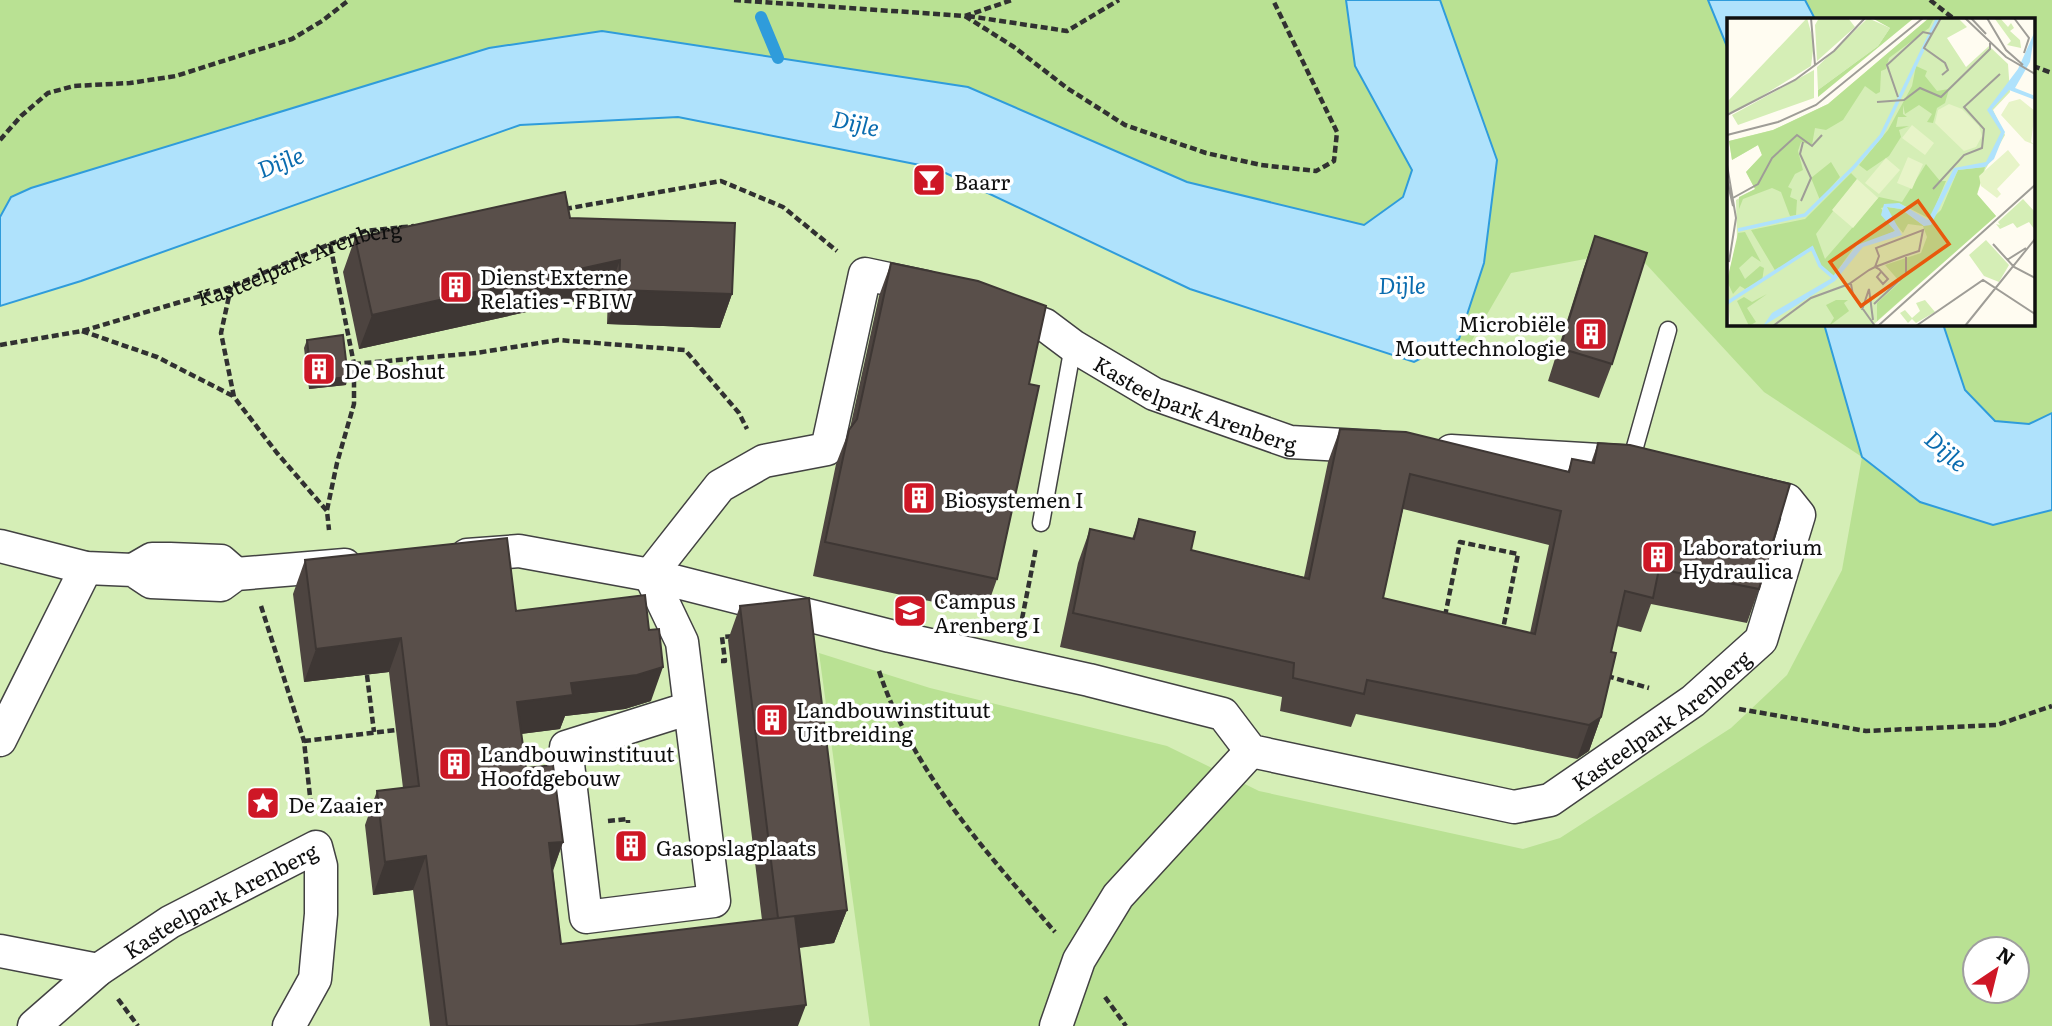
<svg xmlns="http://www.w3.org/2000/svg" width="2052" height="1026" font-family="Literata,serif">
<rect width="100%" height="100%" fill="#fffcf1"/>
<path fill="#d5eeb6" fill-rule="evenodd" d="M0 0H2052V1026H0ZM1728 19H2033V324H1728ZM1975 949H2017V991H1975Z"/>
<path fill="#b9e193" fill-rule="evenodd" d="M0 0H1346L1355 66 1412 170 1403 197 1364 225 1187 182 968 87 602 31 489 48 31 188 11 197 0 217Z
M1440 0H1708L1728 49V324H1824L1862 457 1993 525 2052 510V1026H870L819 653 930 688 1167 746 1259 791 1523 849 1560 838 1731 728 1787 675 1842 570 1862 457 1764 392 1633 250 1511 273 1471 342 1459 339 1484 263 1497 160ZM1975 949H2017V991H1975Z
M1805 0H2052V413L2029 424 1995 421 1965 390 1943 324H2033V19H1815Z"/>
<path fill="#afe2fc" stroke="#2f9cdb" stroke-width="2" d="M1346 0H1440L1497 160 1484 263 1459 339 1414 362 1190 289 935 168 678 117 520 125 81 281 0 306V217L11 197 31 188 489 48 602 31 968 87 1187 182 1364 225 1403 197 1412 170 1355 66Z
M1708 0H1805L1815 19H1728V49Z
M1824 324H1943L1965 390 1995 421 2029 424 2052 413V510L1993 525 1920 502 1862 457Z"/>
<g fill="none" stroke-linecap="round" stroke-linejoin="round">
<path stroke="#2f9cdb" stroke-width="12" d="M761 17 778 58"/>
<defs>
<path id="lane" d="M1631 461 1668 330
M1041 523 1073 346"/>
<g id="street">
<path id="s2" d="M1002 309 1045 325 1073 346 1154 394 1290 442 1378 447"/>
<path d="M1451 451 1633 462"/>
<path d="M0 546 86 568 133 570 151 582 221 585 236 574 345 565"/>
<path id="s3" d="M467 555 519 551 650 575 890 636 1089 680 1223 714 1251 751 1514 807 1550 800 1693 701 1761 640 1799 515 1787 500 1744 490"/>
<path d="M133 570 152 559H170L221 561 236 574"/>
<path d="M690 708 566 747 586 917 714 901 682 642 650 575 720 486 764 461 827 449 865 274 926 287"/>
<path d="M0 740 86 568"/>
<path d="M0 951 98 970"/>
<path id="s4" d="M34 1026 98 970 170 922 316 847 321 866V914L315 979 289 1026"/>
<path d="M1056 1026 1079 960 1118 896 1251 751"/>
</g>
</defs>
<use href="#lane" stroke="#424242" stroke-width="19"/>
<use href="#street" stroke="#424242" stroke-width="35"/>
<g stroke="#313131" stroke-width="4.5" stroke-dasharray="7 3.5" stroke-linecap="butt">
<path d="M734 0 965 16 1012 0"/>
<path d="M1930 0 1954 19"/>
<path d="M965 16 1014 47 1067 88 1125 125 1206 153 1261 165 1316 171 1334 161 1337 132 1273 0"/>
<path d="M968 16 1067 31 1119 0"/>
<path d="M2033 66 2052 73"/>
<path d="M0 140 21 116 48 93 74 86 130 83 176 76 292 39 322 21 349 0"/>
<path d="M565 209 721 181 783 207 837 251"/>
<path d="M231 287 221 333 234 397 277 453 327 511 329 530"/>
<path d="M82 331 157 357 233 396"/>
<path id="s1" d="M0 345 82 331 231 287 330 244 365 231 414 226"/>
<path d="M354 364 476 353 558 340 685 350 739 413 747 429"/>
<path d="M327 510 337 463 354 404V364L330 244"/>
<path d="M261 606 304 741 312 815"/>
<path d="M1445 616 1460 542 1518 554 1503 629"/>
<path d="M1020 629 1036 548"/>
<path d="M721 661H725L722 637 734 636"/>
<path d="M879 671C912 771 987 853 1055 932"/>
<path d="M367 675 374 732"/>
<path d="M1607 676 1649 688"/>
<path d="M1739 709 1866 731 1997 725 2052 706"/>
<path d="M304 741 396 730"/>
<path d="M608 821 628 819V823"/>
<path d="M1105 997 1126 1026"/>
<path d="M118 999 138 1026"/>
</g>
<use href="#lane" stroke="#fff" stroke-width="16"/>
<use href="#street" stroke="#fff" stroke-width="32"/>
</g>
<path fill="#4d4440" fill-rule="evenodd" d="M570 218 732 294 720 328 607 324 608 294 359 349 343 272 355 238Z
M1595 236 1612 364 1599 398 1548 381 1583 270Z
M891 263 1029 384 997 579 985 613 813 576 836 464 850 428 879 296Z
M307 340 346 385 309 389 304 348Z
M1340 429 1568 471 1572 459 1591 463 1598 443 1759 589 1747 623 1651 604 1641 632 1617 626 1611 652 1601 717 1589 751 1577 759 1356 714 1351 727 1280 711 1282 697 1060 647 1078 563 1090 529 1132 539 1139 519 1191 550 1304 577 1328 462ZM1403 509 1549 545 1530 633 1383 598Z
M305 560 516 611 651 701 625 709 565 716 560 729 521 734 526 768 563 842 553 871 561 944 762 920 728 640 740 606 847 910 834 943 799 948 798 1026H430L413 890 373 895 365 825 377 791 403 788 389 672 304 682 293 594Z"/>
<path fill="#3e3734" d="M620 260 608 294 359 349 372 315Z
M619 290 732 294 720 328 607 324Z
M348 377 346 385 309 389 312 381Z
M401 638 389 672 304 682 316 649Z
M663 667 651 701 625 709 565 716 560 729 505 736 517 702 571 683Z
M1601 717 1589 751 1577 759 1589 725Z
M563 842 551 875 549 843Z
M426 856 413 890 373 895 385 862Z
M847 910 834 943 766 952 778 918Z
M806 1005 798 1026H634Z"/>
<path fill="#594f4a" stroke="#3e3734" stroke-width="2" fill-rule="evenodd" d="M565 192 570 218 735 223 732 294 619 290 620 260 372 315 355 238Z
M1595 236 1647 253 1612 364 1560 348Z
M891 263 978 281 1046 306 1029 384 1039 386 997 579 825 542 849 430 857 419Z
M343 335 348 377 312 381 307 340Z
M1340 429 1406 432 1569 472 1572 459 1594 463 1598 443 1630 445 1790 484 1759 589 1659 569 1653 598 1625 591 1611 652 1616 653 1601 717 1589 725 1367 680 1364 694 1293 678 1294 663 1073 613 1090 529 1134 539 1139 519 1195 532 1191 550 1309 579ZM1410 474 1561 511 1535 634 1383 598Z
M507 538 516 611 645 595 649 630 659 629 663 667 637 675 571 683 573 695 517 702 526 768 553 765 563 842 549 843 561 944 795 916 806 1005 634 1026H447L426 856 385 862 377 791 419 786 401 638 316 649 305 560Z
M809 598 847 910 778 918 740 606Z"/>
<defs>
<symbol id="bar-square" viewBox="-11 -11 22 22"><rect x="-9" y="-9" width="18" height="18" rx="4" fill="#ce1726" stroke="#fff"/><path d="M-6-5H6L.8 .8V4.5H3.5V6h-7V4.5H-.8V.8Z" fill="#fff"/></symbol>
<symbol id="building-square" viewBox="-11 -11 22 22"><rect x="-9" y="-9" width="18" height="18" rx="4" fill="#ce1726" stroke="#fff"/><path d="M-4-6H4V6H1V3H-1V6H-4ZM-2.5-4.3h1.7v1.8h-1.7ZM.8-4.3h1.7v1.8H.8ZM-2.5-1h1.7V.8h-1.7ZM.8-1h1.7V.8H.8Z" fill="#fff"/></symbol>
<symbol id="university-square" viewBox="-11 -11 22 22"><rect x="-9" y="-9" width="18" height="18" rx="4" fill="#ce1726" stroke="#fff"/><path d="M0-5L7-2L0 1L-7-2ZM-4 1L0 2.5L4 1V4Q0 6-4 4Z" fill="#fff"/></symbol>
<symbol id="sight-square" viewBox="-11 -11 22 22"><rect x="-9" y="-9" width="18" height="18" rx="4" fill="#ce1726" stroke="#fff"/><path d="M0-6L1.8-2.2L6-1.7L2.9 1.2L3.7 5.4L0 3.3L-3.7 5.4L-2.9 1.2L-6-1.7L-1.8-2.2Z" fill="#fff"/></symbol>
</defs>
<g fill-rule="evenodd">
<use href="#bar-square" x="910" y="161" width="38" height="38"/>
<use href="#building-square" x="437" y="268" width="38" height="38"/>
<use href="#building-square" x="1572" y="315" width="38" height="38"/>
<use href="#building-square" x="300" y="350" width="38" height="38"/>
<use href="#building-square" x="900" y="479" width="38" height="38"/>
<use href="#building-square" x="1639" y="538" width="38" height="38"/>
<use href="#university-square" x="891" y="592" width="38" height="38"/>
<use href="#building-square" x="753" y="701" width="38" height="38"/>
<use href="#building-square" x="436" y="745" width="38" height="38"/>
<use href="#sight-square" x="244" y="784" width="38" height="38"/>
<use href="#building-square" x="612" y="827" width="38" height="38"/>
</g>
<g text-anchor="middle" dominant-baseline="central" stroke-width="7" stroke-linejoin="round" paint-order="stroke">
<g font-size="21" fill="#0f0f0f" stroke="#fff" text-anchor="start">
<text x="954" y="180">Baarr</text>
<text x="480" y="275">Dienst Externe<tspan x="480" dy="24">Relaties - FBIW</tspan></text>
<text x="1566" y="322" text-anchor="end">Microbiële<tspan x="1566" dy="24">Mouttechnologie</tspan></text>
<text x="344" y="369">De Boshut</text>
<text x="944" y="498">Biosystemen I</text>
<text x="1682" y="545">Laboratorium<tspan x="1682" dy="24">Hydraulica</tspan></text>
<text x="934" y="599">Campus<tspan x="934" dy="24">Arenberg I</tspan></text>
<text x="796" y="708">Landbouwinstituut<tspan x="796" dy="24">Uitbreiding</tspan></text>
<text x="480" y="752">Landbouwinstituut<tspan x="480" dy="24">Hoofdgebouw</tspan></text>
<text x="288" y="803">De Zaaier</text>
<text x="656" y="846">Gasopslagplaats</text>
</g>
<g font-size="21" fill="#0f0f0f" stroke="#fff">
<text stroke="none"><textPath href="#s1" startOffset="312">Kasteelpark Arenberg</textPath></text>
<text stroke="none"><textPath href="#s2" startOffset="217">Kasteelpark Arenberg</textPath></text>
<text stroke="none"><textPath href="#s3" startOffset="1264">Kasteelpark Arenberg</textPath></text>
<text stroke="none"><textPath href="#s4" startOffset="226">Kasteelpark Arenberg</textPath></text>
</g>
<g font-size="23" font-style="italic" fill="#0a6caf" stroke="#fff">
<text transform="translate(856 122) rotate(13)">Dijle</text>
<text transform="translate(280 161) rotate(-21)">Dijle</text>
<text x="1402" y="284">Dijle</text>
<text transform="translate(1947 450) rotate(42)">Dijle</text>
</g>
</g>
<g transform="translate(1727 18)">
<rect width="308" height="308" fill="#fffcf1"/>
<path d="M80 0 87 25 84 48 12 92 0 95V84ZM92 0H121L128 9 90 43 88 7ZM141 0 163 10 151 28 91 72 90 49ZM202 0H231L240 9 220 20 239 49 262 28 281 46 283 74 266 92 278 117 258 152 250 177 269 198 145 308H3L0 263 10 223 9 182 28 171 19 154 35 137 31 127 5 142 2 123 46 112 101 86ZM273 0 281 9 284 5 287 10 283 13 293 22 294 30 280 27 284 23 268 1ZM87 52V80L11 107 5 97ZM296 181 308 194V212L302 204 290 210 286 205 273 211 269 206 273 207 271 204ZM259 222 282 247 272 264 257 258 242 237ZM198 282 208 294 189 305 185 301 181 305 173 295 178 292 185 300 193 293 189 285Z" fill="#d5eeb6"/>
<path d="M145 0H187L91 79V72L151 28 163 10ZM202 0H207L202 10 162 40 159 51 154 53 153 74 149 76 138 68 116 102 99 112 88 110 85 127 74 124 71 133 76 152 68 156 61 169 65 171 63 179 70 182 69 197 63 198 54 174 45 170 16 181 12 191V179L28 171 19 154 35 137 31 127 5 142 2 123 46 112 101 86ZM189 48 200 53 198 58 210 73 222 71 218 85 210 90 206 105 200 104 205 96 192 87 178 96 176 87V96L180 99H171L169 109 182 108 172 112 174 119 162 138 140 153 132 147 161 112 185 68ZM104 144 113 159 93 182 84 160ZM199 146 213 163H219L203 201 172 185 154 190 168 213 126 231 105 260 93 249 86 229 49 254 24 212 78 201 124 155 130 161 89 216 98 241 152 179 175 184ZM258 149 250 176 269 198 150 303V285L173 264 158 247 194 235 200 219 196 208 181 206 176 215 158 193 160 189 174 191 197 208 214 192 231 152ZM18 214 34 244 25 238 12 250 18 261 33 248 37 250 35 263 18 271 13 268 6 276 0 263 11 215ZM40 276 20 290 29 304 22 308 10 283 17 279 25 284ZM109 282H121L117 285 122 293 102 308 107 300 99 287Z" fill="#b9e193"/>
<path d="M293 81 308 93 304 124 308 127 298 123 274 97 282 84ZM222 86 235 91 252 108 255 118 249 129 237 133 208 105 211 92ZM185 107 207 125 198 137 175 120ZM281 132 293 147 270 171 274 176 270 180 254 168 252 158ZM181 139 196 146 185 171 170 165ZM159 140 173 152 152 176 138 165ZM130 161 151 180 126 210 105 192Z" fill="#e7f4c8"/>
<path d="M308 13 303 44 288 70 308 78V82L282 72 265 91 278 114 267 141 258 149 231 152 204 207 197 208 174 191 160 189 175 217 136 229 108 263 36 308 45 295 105 260 130 227 168 213 154 197 157 186 172 185 201 202 227 150 259 144 274 114 260 92 291 51Z" fill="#afe2fc"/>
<path fill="none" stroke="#afe2fc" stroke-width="3.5" d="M11 212 78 197 127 149 154 118 211 0M0 285 85 230 93 248 107 260"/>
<path fill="none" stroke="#9f9d97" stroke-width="2" d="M84 0 88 47M214 0 197 30 218 45 221 52 215 57M238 0 279 39 308 56M244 0 259 16M260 0 279 32 296 47M287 0 302 20 297 35M171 79 160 47 196 14 205 16M150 84 177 82 193 70 214 79 263 31V25M0 97 68 62 107 33 138 0M0 117 51 104 89 87 196 0M0 147 9 200 2 244M0 162 6 188M206 171 237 137 255 130 257 111 237 89 273 56M4 181 31 166 45 140 70 117 85 128 95 117M74 183 84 160 73 136 76 124M266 226 287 249 308 260M280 242 299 230M124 266 126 277 148 308M147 286 179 256V239M135 292 142 271 146 302M46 308 84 280 122 266 142 252 148 249 177 238 192 233 196 212 149 230 152 238 148 249 152 251 161 261 156 266 150 259 154 254M151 308 308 167M189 308 256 262 308 296M238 308 308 221"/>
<path fill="#e8590c" fill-opacity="0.15" stroke="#e8590c" stroke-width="3.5" d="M191 183 222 226 134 288 103 244Z"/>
<rect width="308" height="308" fill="none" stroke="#0f0f0f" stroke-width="3.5"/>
</g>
<g transform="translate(1996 970) rotate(35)"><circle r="33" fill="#ffffff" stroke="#9f9f9f" stroke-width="2"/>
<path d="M0-5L12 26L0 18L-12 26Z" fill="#ce1726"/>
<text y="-10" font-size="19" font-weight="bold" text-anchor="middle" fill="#0f0f0f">N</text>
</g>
</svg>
